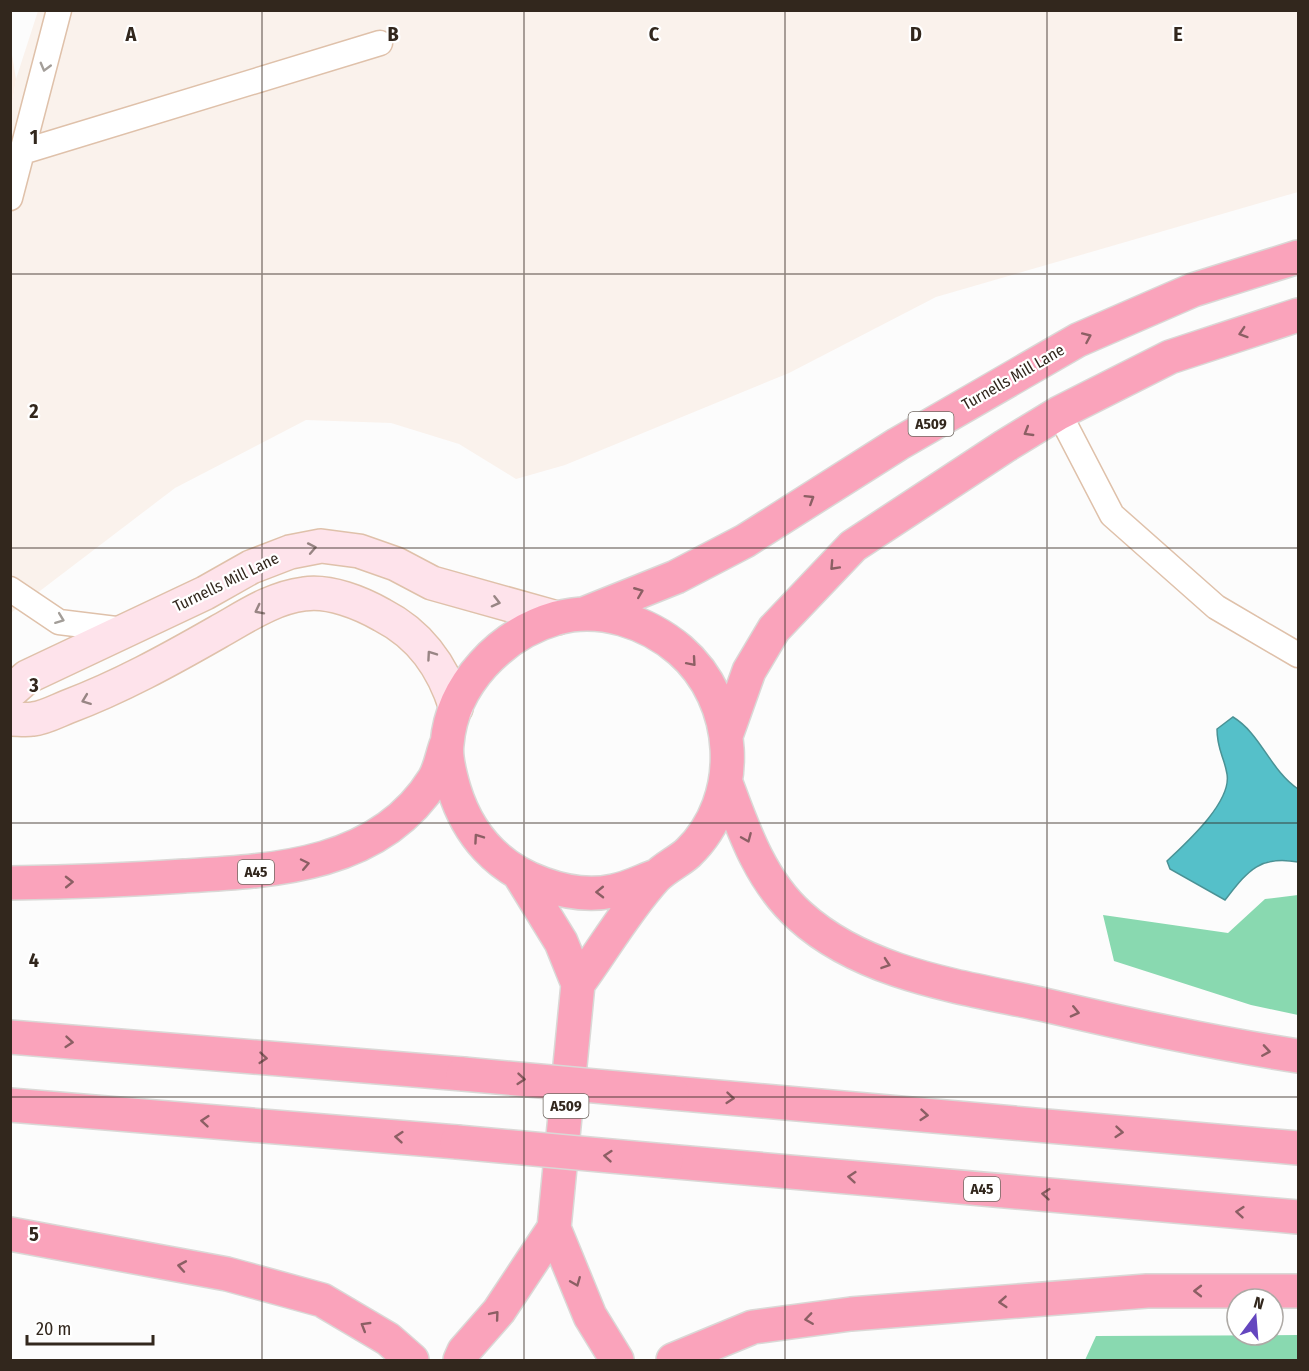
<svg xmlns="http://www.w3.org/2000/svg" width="1309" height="1371" font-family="'Fira Sans Condensed',sans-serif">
<rect width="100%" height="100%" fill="#fcfcfc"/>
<path fill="#faf2ec" d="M38 11H1298V192L936 297 789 373 565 465 516 479 459 444 391 423 306 420 175 488 11 613V112L16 79Z"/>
<path fill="#fcefe6" d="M11 49 16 79 11 112Z"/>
<path fill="#89d9b0" d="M1298 895V1015L1251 1005 1114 961 1103 915 1228 933 1265 899Z
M1298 1335V1360H1085L1096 1336Z"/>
<path fill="#55c0c9" stroke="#4a9295" stroke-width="1.5" d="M1233 717C1261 734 1270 770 1298 789V862C1259 855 1248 871 1225 900L1170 869 1167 861C1186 843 1232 802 1227 774 1224 756 1217 750 1217 729Z"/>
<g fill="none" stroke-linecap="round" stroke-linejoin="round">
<defs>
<path id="lane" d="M22 152 380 43
M10 198 59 10
M1059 413 1112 515 1216 607 1298 655
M10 589 59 622 124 630"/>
<path id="secondary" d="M10 692 27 677 205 593 251 567 290 552 321 546 359 551 396 564 432 583 557 618
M10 719C18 719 26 720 33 719 44 718 57 711 67 707 120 687 169 660 218 632 245 617 272 598 304 594 329 590 361 603 382 615 421 635 443 667 456 708"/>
<path id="highway" d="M586 613 676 577 745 541 898 444 1078 340 1193 290 1298 257
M727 733 749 671 774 629 853 546 1005 446 1059 413 1170 357 1298 315
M726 783C744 832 761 881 800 916 865 975 963 987 1045 1005 1129 1025 1213 1043 1298 1056
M10 883C69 882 126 880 184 876 275 871 380 866 434 779 440 769 442 756 446 745
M578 984C603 950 626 910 655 878 664 868 678 862 688 853 745 798 738 700 680 650 647 622 600 606 557 618 501 634 452 684 447 744 445 758 450 775 454 789 468 835 498 868 543 884 565 892 590 896 613 891 627 889 642 881 656 876
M10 1037 463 1074
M672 1093 1298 1148
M10 1105 457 1142
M666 1161 1298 1217
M554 1228 590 1316 617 1360
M10 1234 227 1274 322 1300 388 1339 412 1360
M460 1360 464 1351 499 1311 554 1228 578 984 561 942 521 877
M673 1360 753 1327 851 1314 1147 1291H1298"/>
</defs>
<use href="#lane" stroke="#dfc1aa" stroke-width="27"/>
<use href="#secondary" stroke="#dfc1aa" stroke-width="36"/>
<use href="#highway" stroke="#dad8d6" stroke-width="36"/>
<use href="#lane" stroke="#fff" stroke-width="24"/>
<use href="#secondary" stroke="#fee3eb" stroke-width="33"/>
<use href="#highway" stroke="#faa3bb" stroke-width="33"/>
<defs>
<path id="highway-bridge" d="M463 1074 672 1093
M457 1142 666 1161"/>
</defs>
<use href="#highway-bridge" stroke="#dad8d6" stroke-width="36" stroke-linecap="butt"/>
<use href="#highway-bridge" stroke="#faa3bb" stroke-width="33"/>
</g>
<defs><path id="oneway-chevron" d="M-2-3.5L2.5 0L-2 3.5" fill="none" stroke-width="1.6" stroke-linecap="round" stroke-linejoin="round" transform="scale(1.5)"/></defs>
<g stroke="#a39e99">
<use href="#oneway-chevron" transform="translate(45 67) rotate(105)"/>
<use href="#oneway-chevron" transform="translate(60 619) rotate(21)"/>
</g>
<g stroke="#8c5f64">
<use href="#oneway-chevron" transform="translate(1243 333) rotate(162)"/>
<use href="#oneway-chevron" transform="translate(1087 337) rotate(-24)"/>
<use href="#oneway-chevron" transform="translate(1028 432) rotate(149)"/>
<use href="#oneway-chevron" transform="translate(810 499) rotate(-32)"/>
<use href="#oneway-chevron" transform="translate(834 566) rotate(133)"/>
<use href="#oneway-chevron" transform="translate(639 592) rotate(-22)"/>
<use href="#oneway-chevron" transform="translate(692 662) rotate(49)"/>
<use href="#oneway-chevron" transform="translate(478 838) rotate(-125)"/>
<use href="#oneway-chevron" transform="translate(747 838) rotate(67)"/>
<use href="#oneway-chevron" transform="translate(305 864) rotate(-12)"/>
<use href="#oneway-chevron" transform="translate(69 882) rotate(-1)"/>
<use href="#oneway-chevron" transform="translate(600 892) rotate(179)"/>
<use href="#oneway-chevron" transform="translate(886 964) rotate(19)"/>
<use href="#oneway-chevron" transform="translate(1075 1012) rotate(13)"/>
<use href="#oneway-chevron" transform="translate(69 1042) rotate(5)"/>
<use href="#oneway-chevron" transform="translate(1266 1051) rotate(9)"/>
<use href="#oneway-chevron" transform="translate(263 1058) rotate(5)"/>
<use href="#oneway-chevron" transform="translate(521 1079) rotate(5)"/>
<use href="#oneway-chevron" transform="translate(730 1098) rotate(5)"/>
<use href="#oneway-chevron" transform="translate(924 1115) rotate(5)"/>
<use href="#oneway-chevron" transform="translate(205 1121) rotate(-175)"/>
<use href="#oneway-chevron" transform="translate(1119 1132) rotate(5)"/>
<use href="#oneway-chevron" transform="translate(399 1137) rotate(-175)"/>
<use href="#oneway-chevron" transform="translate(608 1156) rotate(-175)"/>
<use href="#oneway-chevron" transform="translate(852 1177) rotate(-175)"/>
<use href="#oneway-chevron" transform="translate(1046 1194) rotate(-175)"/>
<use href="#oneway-chevron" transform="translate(1240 1212) rotate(-175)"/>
<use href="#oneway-chevron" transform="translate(182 1266) rotate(-170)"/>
<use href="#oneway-chevron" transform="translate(576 1282) rotate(68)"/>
<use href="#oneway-chevron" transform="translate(1198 1291) rotate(180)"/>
<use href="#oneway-chevron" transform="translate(1003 1302) rotate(176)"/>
<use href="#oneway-chevron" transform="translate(495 1315) rotate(-50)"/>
<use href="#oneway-chevron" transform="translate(809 1319) rotate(172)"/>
<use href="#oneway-chevron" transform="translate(365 1326) rotate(-149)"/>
</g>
<g stroke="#988584">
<use href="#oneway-chevron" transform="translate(312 548) rotate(-11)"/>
<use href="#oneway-chevron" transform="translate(496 602) rotate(14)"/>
<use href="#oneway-chevron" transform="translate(259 610) rotate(153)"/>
<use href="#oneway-chevron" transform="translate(431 655) rotate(-125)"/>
<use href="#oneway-chevron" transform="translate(86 700) rotate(159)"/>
</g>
<path fill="none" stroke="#32271d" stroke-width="1.5" stroke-opacity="0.55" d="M262 10V1360M524 10V1360M785 10V1360M1047 10V1360M10 274H1298M10 548H1298M10 823H1298M10 1097H1298"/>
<g text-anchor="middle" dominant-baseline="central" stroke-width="4.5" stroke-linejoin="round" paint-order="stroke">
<g fill="#fff" stroke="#706861" stroke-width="1.5">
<rect x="908.5" y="412" width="45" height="24" rx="4.5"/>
<rect x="238" y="860" width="36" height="24" rx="4.5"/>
<rect x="543.5" y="1094" width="45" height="24" rx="4.5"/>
<rect x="964" y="1177" width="36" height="24" rx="4.5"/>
</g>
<g font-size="15" font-weight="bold" fill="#32271d">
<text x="931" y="424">A509</text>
<text x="256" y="872">A45</text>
<text x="566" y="1106">A509</text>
<text x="982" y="1189">A45</text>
</g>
<g font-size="16" fill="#32271d" stroke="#fff">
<text transform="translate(1013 377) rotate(-30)">Turnells Mill Lane</text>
<text transform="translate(226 582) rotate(-26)">Turnells Mill Lane</text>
</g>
</g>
<g font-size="20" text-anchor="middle" font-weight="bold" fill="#32271d" stroke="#fff" stroke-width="4.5" stroke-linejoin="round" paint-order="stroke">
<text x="131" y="41">A</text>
<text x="393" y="41">B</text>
<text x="654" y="41">C</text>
<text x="916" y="41">D</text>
<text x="1178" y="41">E</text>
<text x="34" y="144">1</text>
<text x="34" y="418">2</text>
<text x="34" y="692">3</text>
<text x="34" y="967">4</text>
<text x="34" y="1241">5</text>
</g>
<rect width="1309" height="1371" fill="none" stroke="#32271d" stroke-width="24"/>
<g transform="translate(1255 1317) rotate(16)"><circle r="28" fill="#ffffff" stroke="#ada9a5" stroke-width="1.5"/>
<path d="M0-4.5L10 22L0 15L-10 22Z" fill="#6446bf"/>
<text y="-9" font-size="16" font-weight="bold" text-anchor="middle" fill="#32271d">N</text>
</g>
<path d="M27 1335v9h126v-9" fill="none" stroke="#32271d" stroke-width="3"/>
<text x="36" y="1335" font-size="18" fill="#32271d" stroke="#ffffff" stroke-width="4.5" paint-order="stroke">20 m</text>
</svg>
